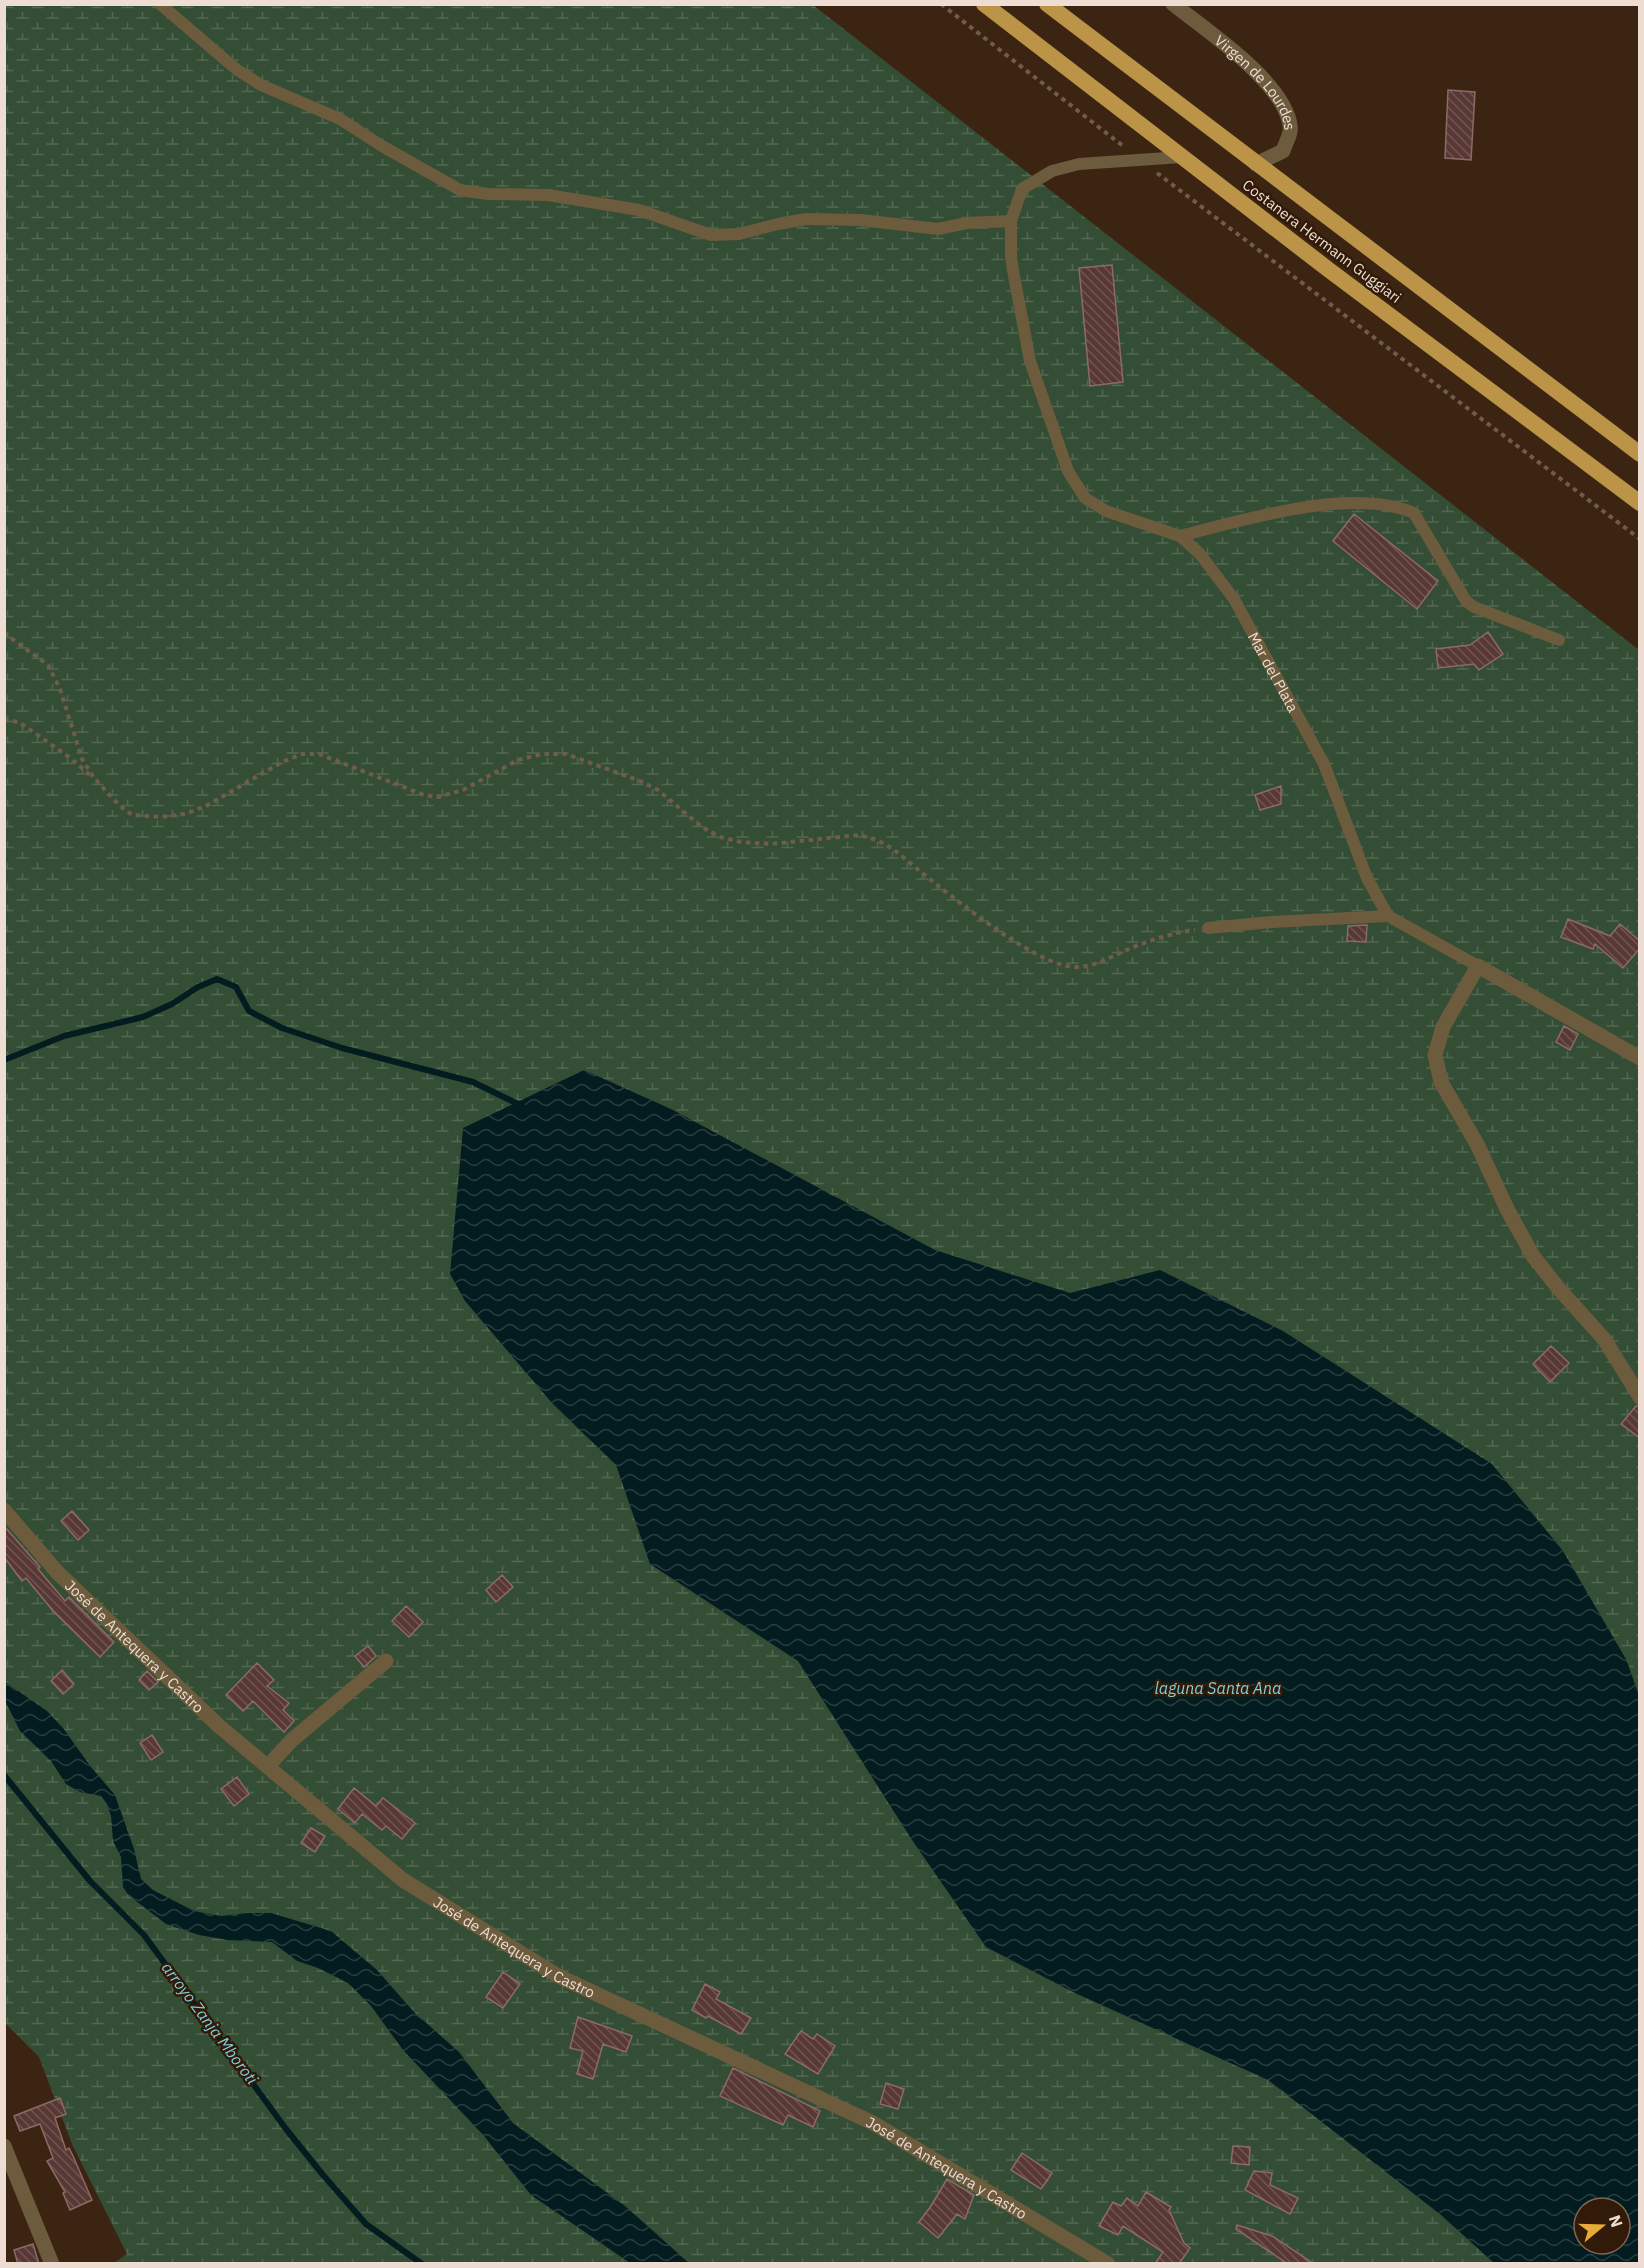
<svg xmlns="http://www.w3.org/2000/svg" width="1644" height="2268" font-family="'IBM Plex Sans',sans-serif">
<defs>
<pattern id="wetland-marsh" width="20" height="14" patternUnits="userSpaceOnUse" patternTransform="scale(1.5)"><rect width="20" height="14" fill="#344e35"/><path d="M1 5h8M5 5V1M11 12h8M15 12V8" fill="none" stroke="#526751"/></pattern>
<pattern id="water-waves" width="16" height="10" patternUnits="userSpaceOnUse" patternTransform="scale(1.5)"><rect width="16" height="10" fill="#031c20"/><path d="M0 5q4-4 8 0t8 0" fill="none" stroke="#283d40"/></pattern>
<pattern id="building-back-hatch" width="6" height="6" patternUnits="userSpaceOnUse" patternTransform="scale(1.5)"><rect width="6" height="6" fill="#583835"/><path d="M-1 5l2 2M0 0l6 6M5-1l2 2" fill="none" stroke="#705451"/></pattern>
</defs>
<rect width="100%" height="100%" fill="#3b2411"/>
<path fill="url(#wetland-marsh)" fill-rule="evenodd" d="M4 5H813L1639 650V2263H114L127 2254 72 2144 39 2057 4 2022ZM1584 2208H1620V2244H1584Z"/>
<path fill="url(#water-waves)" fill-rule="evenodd" d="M584 1070 671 1109 935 1250 1070 1293 1160 1270 1283 1331 1492 1464 1563 1551 1627 1661 1639 1696V2263H1494L1441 2215 1268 2080 1075 1993 986 1947 912 1840 798 1661 650 1564 616 1465 552 1403 465 1301 450 1274 463 1128ZM1584 2208H1620V2244H1584Z
M4 1681 47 1711 63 1728 91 1767 115 1795 134 1849 141 1879 153 1890 194 1911 221 1916 248 1913H271L331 1931 377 1970 414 2012 459 2052 513 2123 625 2206 689 2263H630L531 2195 484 2136 403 2050 371 2006 348 1983 318 1968 297 1961 272 1942 227 1940 199 1935 166 1924 128 1895 123 1887 121 1857 113 1841 111 1816 107 1804 101 1796 80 1792 66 1784 51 1761 20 1731 5 1701Z"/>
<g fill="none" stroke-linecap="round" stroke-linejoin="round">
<path stroke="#031c20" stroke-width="6" d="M4 1060 64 1036 143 1017 172 1004 198 987 217 979 236 987 249 1011 282 1028 342 1048 473 1082 522 1106
M4 1775 90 1881 144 1935 286 2129 323 2175 366 2224 422 2264"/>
</g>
<path fill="url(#building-back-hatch)" stroke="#8e6a67" stroke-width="1.5" d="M1448 90 1475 92 1471 160 1445 158Z
M1112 265 1123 382 1090 386 1079 268Z
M1354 514 1438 581 1417 609 1333 541Z
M1488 632 1503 654 1479 670 1474 664 1438 668 1436 649 1470 645Z
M1281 786V804L1260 810 1255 795Z
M1568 919 1610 936 1620 924 1640 941V948L1623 968 1595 944 1593 949 1561 937Z
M1367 925 1366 942 1347 941 1348 926Z
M1564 1026 1578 1034 1570 1050 1556 1042Z
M1551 1346 1569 1363 1550 1382 1533 1364Z
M1636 1406 1640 1407V1438L1621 1424Z
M72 1511 89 1530 78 1540 61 1521Z
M4 1526 40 1567 38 1569 65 1601 69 1597 114 1642 100 1657 54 1612 26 1578 22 1581 4 1557Z
M502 1575 513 1587 496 1602 486 1590Z
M406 1606 423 1622 409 1637 392 1621Z
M368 1646 376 1656 364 1667 355 1656Z
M257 1663 274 1680 267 1686 289 1703 283 1710 294 1721 284 1732 253 1701 243 1711 226 1695Z
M62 1670 74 1684 63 1694 51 1681Z
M147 1671 158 1682 149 1690 139 1680Z
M152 1735 163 1752 151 1760 140 1743Z
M237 1777 249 1794 234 1806 221 1789Z
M354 1788 376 1806 383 1798 415 1823 402 1839 386 1826 382 1830 362 1814 355 1823 338 1809Z
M311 1828 325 1836 315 1852 301 1843Z
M503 1972 520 1984 503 2008 486 1997Z
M705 1984 720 1992 716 1999 751 2018 741 2034 708 2016 706 2018 692 2010Z
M578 2017 632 2036 626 2052 603 2044 593 2079 577 2074 583 2051 570 2048Z
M801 2031 813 2039 817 2034 835 2046 818 2074 785 2054Z
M733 2068 820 2111 813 2127 788 2115 783 2125 720 2096Z
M886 2083 904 2089 898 2109 880 2104Z
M60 2098 66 2114 55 2118 66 2150 69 2148 73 2156 92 2200 70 2210 63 2193 65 2192 47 2161 53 2158 40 2124 20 2131 14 2116Z
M1233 2146 1250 2147 1249 2165 1231 2163Z
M1022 2153 1052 2173 1041 2189 1011 2170Z
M1254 2171 1272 2173 1270 2185 1298 2198 1290 2214 1245 2190Z
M947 2179 974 2195 965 2219 957 2214 938 2238 919 2222 931 2206Z
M1146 2192 1171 2207 1169 2210 1184 2243 1190 2248 1179 2264H1155L1163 2252 1123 2226 1118 2235 1099 2226 1113 2202 1121 2206 1127 2198 1138 2206Z
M1237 2225 1272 2236 1314 2264H1288L1236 2229Z
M33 2244 39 2264H18L14 2250Z"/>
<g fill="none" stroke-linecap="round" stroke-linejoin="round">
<path stroke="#705c4b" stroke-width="4" stroke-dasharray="4.5 4.5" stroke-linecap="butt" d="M941 4 1123 146
M1157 173 1640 539
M4 633 48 665 60 689 82 759 94 778 119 805 132 815 161 817 185 814 206 806 282 762 302 754H319L424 795 438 797 463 790 518 760 542 754H566L640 781 658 790 702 827 720 837 741 842 771 844 859 835 877 840 893 849C929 878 1033 968 1077 967 1095 967 1112 956 1129 949 1150 940 1172 933 1195 930
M4 720 19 722 69 757 91 776"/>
<g stroke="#6c5b3c" stroke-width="12">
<path d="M160 4 236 69 261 85 340 119 382 146 460 190 488 194 548 195 639 210 711 235 739 234 778 224 806 219 861 220 938 229 967 223 1011 221"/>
<path id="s1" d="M1182 157 1079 164 1052 171 1022 189 1011 221V257L1014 276 1030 361 1068 471 1085 498 1106 511 1180 536 1200 554 1234 599 1324 764 1367 878 1388 916 1478 966"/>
<path d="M1180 536C1244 520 1352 486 1414 513L1466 601 1474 607 1559 640"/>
<path d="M1208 928 1272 922 1388 916"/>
</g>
<g stroke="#6c5b3c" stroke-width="15">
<path id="s2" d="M1173 4C1207 31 1284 82 1290 125 1292 133 1285 144 1283 151L1256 164"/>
<path d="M1640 1058 1478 966 1443 1027 1435 1055 1441 1082 1477 1144 1507 1209 1533 1256 1559 1289 1604 1339 1640 1397"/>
<path id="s3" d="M4 1510 58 1573 219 1726 403 1880 558 1976 873 2123 1108 2264"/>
<path d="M268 1766 292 1740 386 1661"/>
<path d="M4 2146 52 2264"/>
</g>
<path stroke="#bb9448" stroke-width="16" d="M984 4 1329 270 1640 503
M1047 4 1640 454"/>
</g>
<g text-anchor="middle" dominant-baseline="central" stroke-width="5" stroke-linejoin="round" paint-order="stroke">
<g font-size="15" fill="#edddd2" stroke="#311a07">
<text stroke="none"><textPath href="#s2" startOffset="116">Virgen de Lourdes</textPath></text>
<text transform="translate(1322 241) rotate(37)">Costanera Hermann Guggiari</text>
<text stroke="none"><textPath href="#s1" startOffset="759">Mar del Plata</textPath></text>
<text stroke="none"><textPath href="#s3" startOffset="189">José de Antequera y Castro</textPath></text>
<text stroke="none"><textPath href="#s3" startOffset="675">José de Antequera y Castro</textPath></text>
<text stroke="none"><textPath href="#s3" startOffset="1161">José de Antequera y Castro</textPath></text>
</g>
<g font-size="16" font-style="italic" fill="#7cd0de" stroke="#311a07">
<text x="1218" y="1688">laguna Santa Ana</text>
<text transform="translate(210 2023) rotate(53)">arroyo Zanja Mboroti</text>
</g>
</g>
<rect width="1644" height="2268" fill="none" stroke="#edddd2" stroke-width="12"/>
<g transform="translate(1602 2226) rotate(71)"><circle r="28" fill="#311a07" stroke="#7c6858" stroke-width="1.5"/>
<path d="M0-4.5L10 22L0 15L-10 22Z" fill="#e7ac36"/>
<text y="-9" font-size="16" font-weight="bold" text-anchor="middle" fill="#edddd2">N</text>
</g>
</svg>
